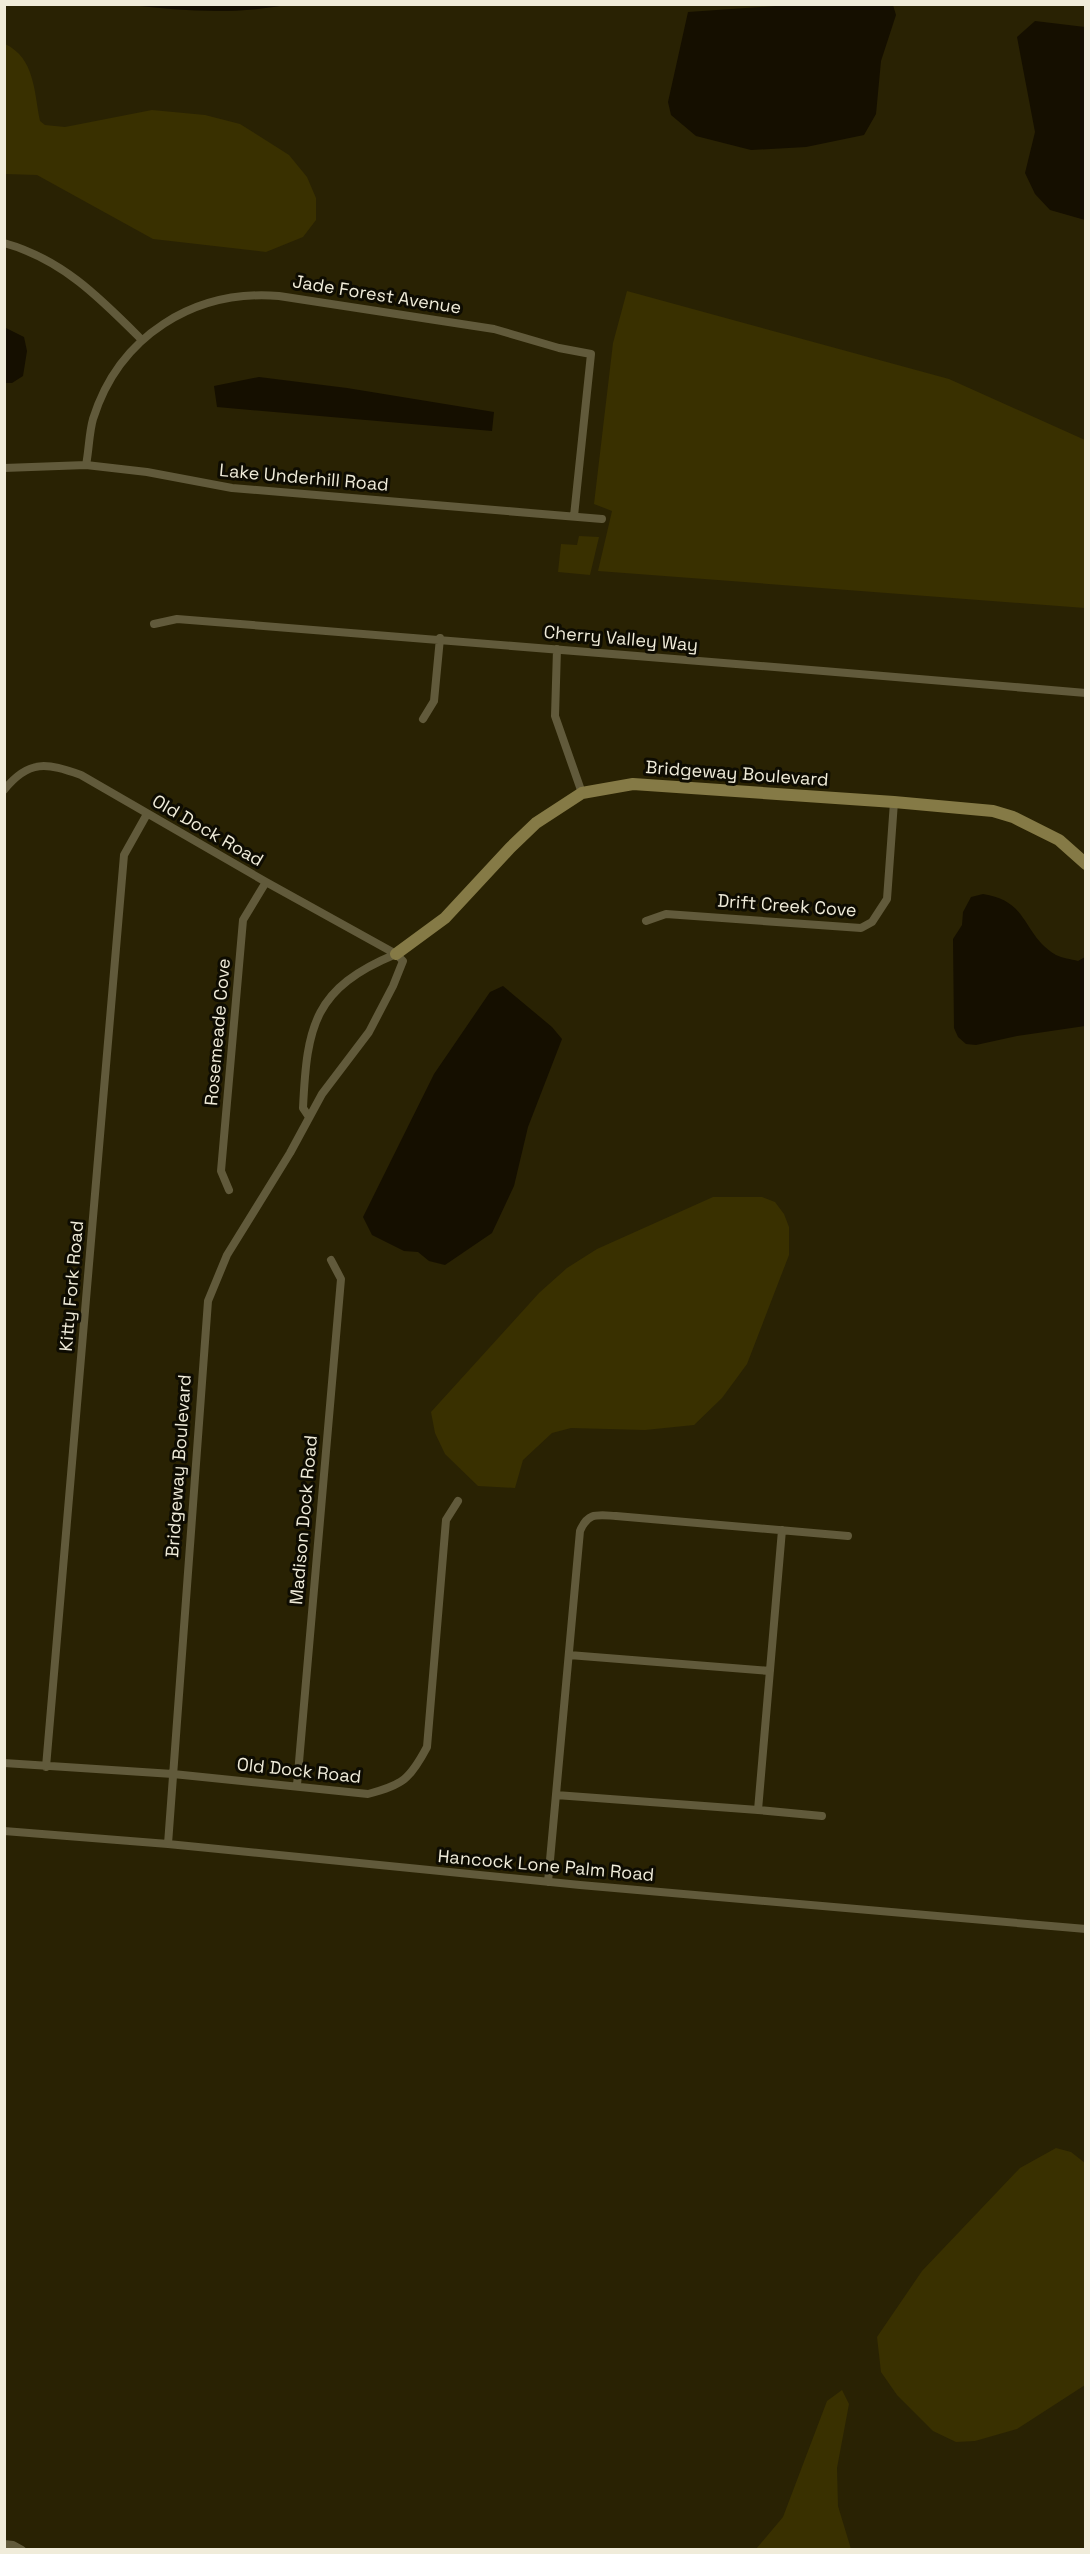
<svg xmlns="http://www.w3.org/2000/svg" width="1090" height="2554" font-family="'Space Grotesk',sans-serif">
<rect width="100%" height="100%" fill="#292203"/>
<path fill="#393000" d="M5 44C35 58 34 92 40 121L45 125 65 127 152 110 205 115 240 124 289 155 307 177 316 198V220L303 237 266 252 153 239 37 175 5 174Z
M627 291 949 379 1085 440V608L598 571 612 511 594 504 613 343Z
M579 536 599 537 590 575 558 572 561 544 577 545Z
M713 1197H762L775 1202 784 1214 789 1227V1255L747 1364 722 1398 694 1425 645 1430 571 1428 552 1433 523 1460 515 1488 478 1486 445 1454 435 1433 431 1412 539 1293 567 1268 597 1249Z
M1056 2148 1071 2152 1085 2163V2385L1017 2429 975 2441 956 2442 933 2431 897 2395 881 2372 877 2337 922 2271 1020 2168Z
M842 2390 849 2404 837 2468 838 2506 851 2549H756L783 2517 827 2401Z"/>
<path fill="#150f00" d="M804 4 893 5 896 15 881 61 876 114 864 135 806 147 751 150 696 136 671 115 668 102 688 12Z
M130 5 285 4V5C234 15 182 11 130 5Z
M1035 21 1085 27V220L1050 210 1035 194 1025 173 1035 132 1017 37Z
M4 327 24 337 27 351 23 376 12 383H5Z
M259 377 347 388 494 412 492 431 217 407 214 386Z
M983 894C1030 901 1022 935 1056 955 1062 958 1071 959 1078 961L1085 957V1026L1017 1036 976 1045 966 1044 958 1037 954 1028 953 939 962 925 963 912 971 897Z
M503 986 552 1027 562 1039 528 1127 514 1186 492 1233 445 1265 429 1261 418 1252 404 1251 372 1235 363 1217 434 1074 490 992Z"/>
<g fill="none" stroke-linecap="round" stroke-linejoin="round">
<path stroke="#615a3b" stroke-width="8" d="M4 243C62 259 100 298 141 339
M86 465C89 450 89 433 93 419 119 336 194 289 279 296L494 329 559 348 591 354 574 516
M4 468 86 465 147 472 232 488 602 519
M154 624 177 619C480 641 783 668 1086 693
M557 649 555 716 582 793
M423 719 434 701 440 638
M4 790C29 759 47 763 81 775L266 882 396 954 403 961 393 986 369 1032 322 1094 290 1153 227 1255 208 1301 168 1844
M646 921 666 914 861 928 872 922 887 899 894 802
M309 1117 303 1108C307 1025 314 988 396 954
M229 1190 221 1171 243 920 266 882
M569 1655 770 1671
M4 1763 173 1774 368 1794C403 1785 410 1779 427 1747L446 1520 458 1501
M46 1767 124 855 147 814
M297 1785 341 1279 331 1260
M556 1795 758 1810 782 1530
M758 1810 822 1816
M4 1831 168 1844 580 1885 1086 1929
M548 1882 580 1531C588 1512 597 1515 616 1516L848 1536
M4 2544 13 2545 22 2550"/>
<path stroke="#857a46" stroke-width="12" d="M396 954 445 918 510 848 536 823 582 793 633 784 894 802 993 811 1013 817 1059 840 1086 864"/>
</g>
<g text-anchor="middle" dominant-baseline="central" stroke-width="6" stroke-linejoin="round" paint-order="stroke">
<g font-size="18" fill="#f0ecda" stroke="#0e0c02">
<text transform="translate(377 294) rotate(9)">Jade Forest Avenue</text>
<text transform="translate(304 477) rotate(5)">Lake Underhill Road</text>
<text transform="translate(621 638) rotate(5)">Cherry Valley Way</text>
<text transform="translate(737 773) rotate(4)">Bridgeway Boulevard</text>
<text transform="translate(208 830) rotate(30)">Old Dock Road</text>
<text transform="translate(787 905) rotate(4)">Drift Creek Cove</text>
<text transform="translate(217 1032) rotate(-85)">Rosemeade Cove</text>
<text transform="translate(71 1286) rotate(-85)">Kitty Fork Road</text>
<text transform="translate(178 1466) rotate(-86)">Bridgeway Boulevard</text>
<text transform="translate(303 1520) rotate(-85)">Madison Dock Road</text>
<text transform="translate(299 1770) rotate(6)">Old Dock Road</text>
<text transform="translate(546 1865) rotate(5)">Hancock Lone Palm Road</text>
</g>
</g>
<rect width="1090" height="2554" fill="none" stroke="#f0ecda" stroke-width="12"/>
</svg>
